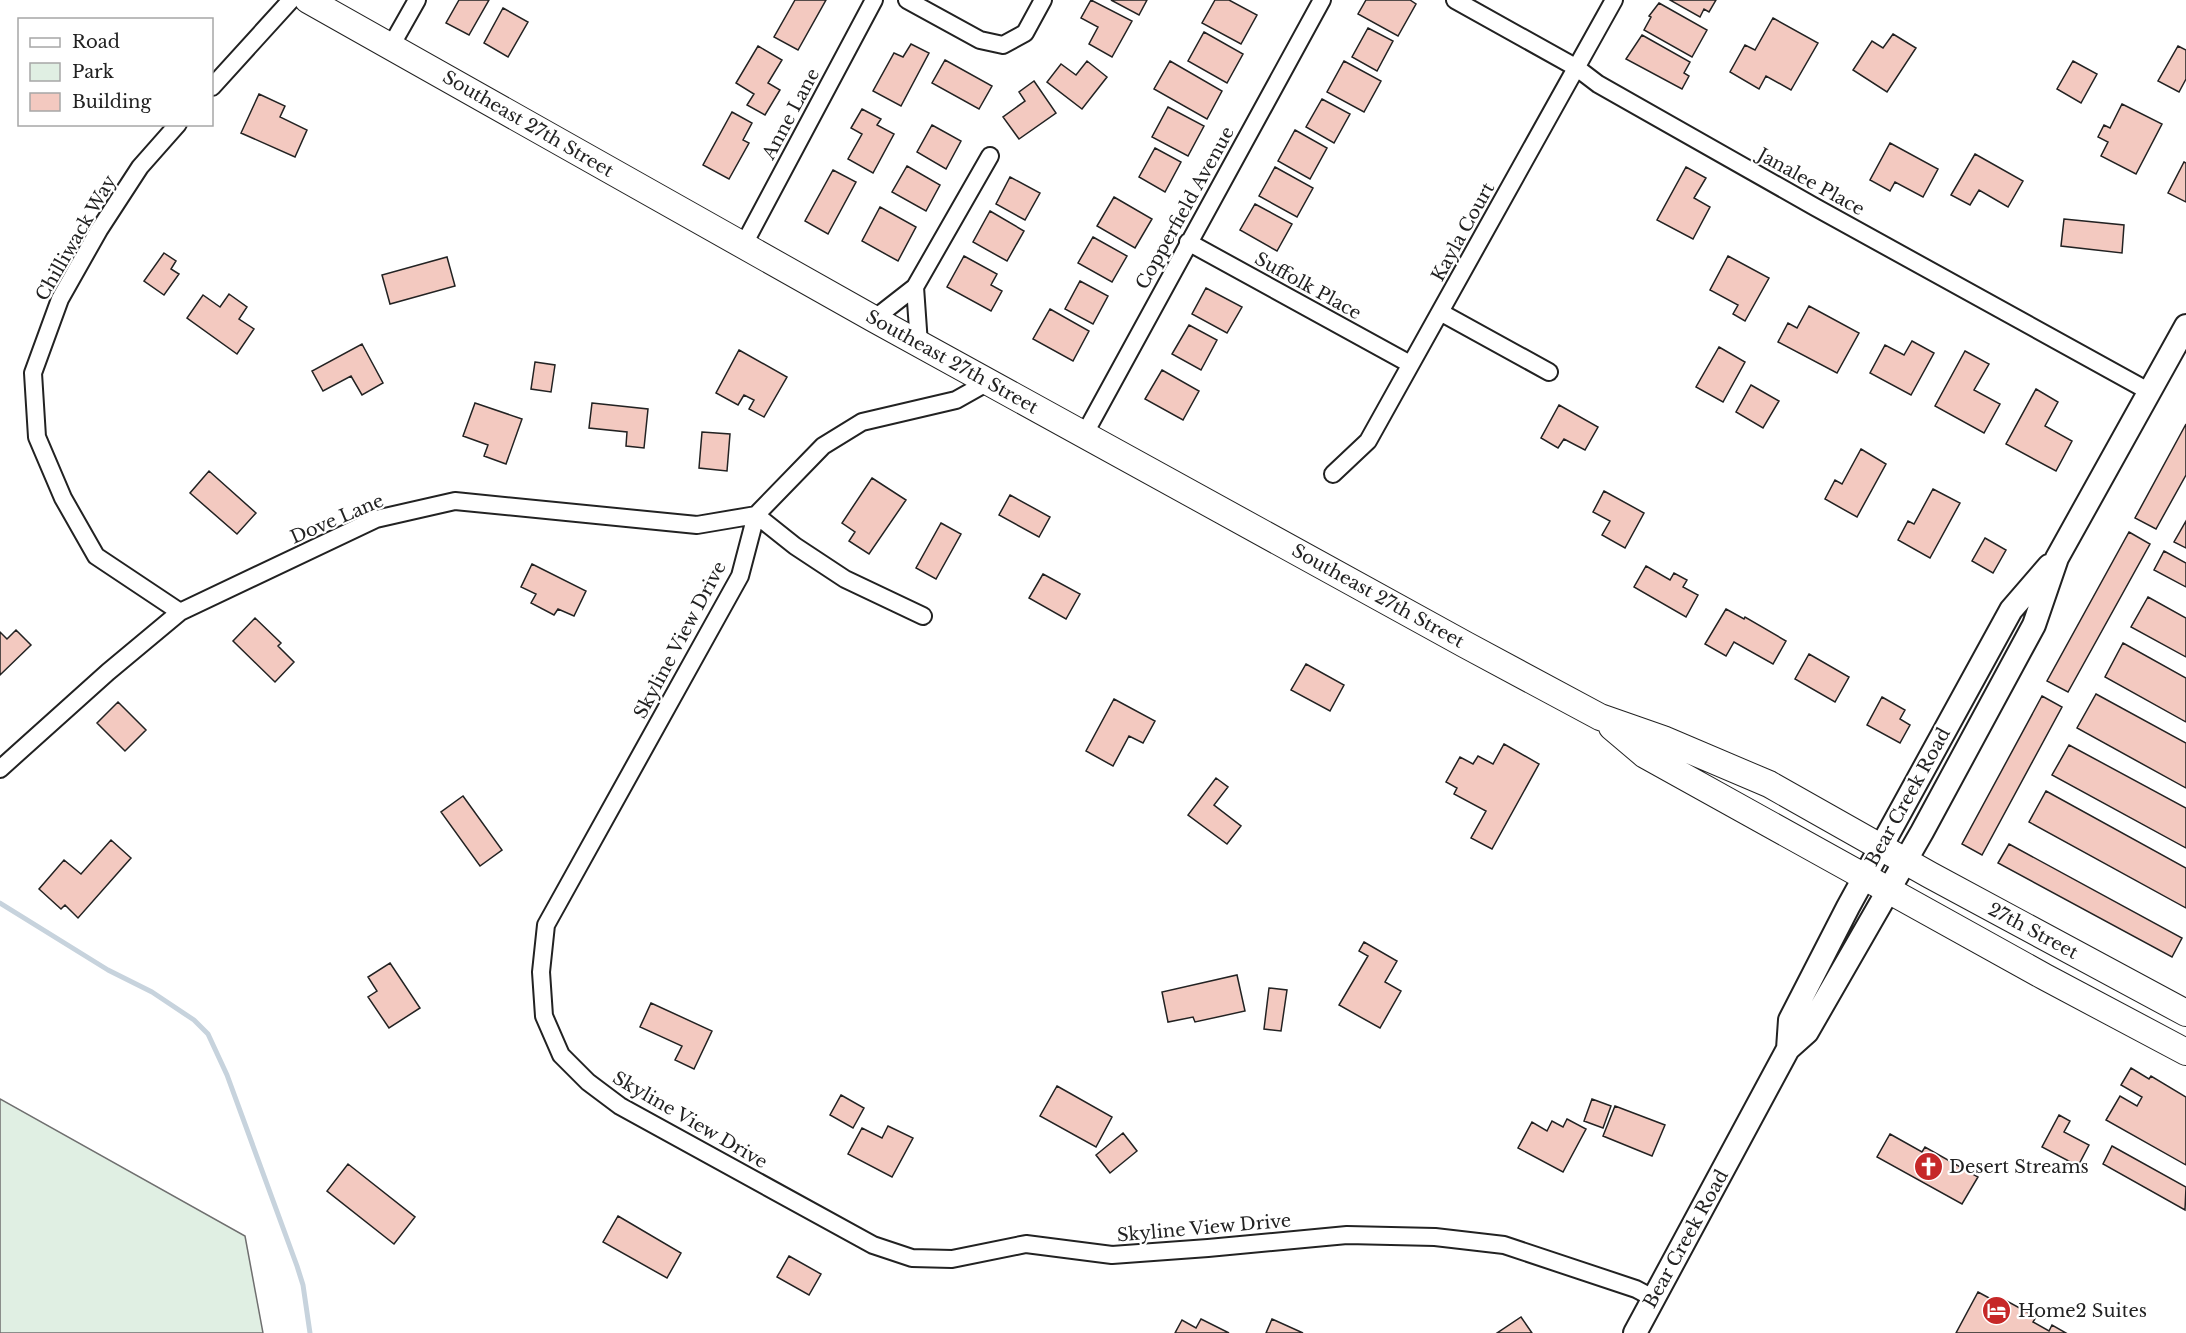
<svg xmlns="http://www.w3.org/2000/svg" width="2186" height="1333" font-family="'Libre Baskerville',serif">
<rect width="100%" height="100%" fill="#fff"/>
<path fill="#e0efe3" stroke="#6f6f6f" stroke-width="1.5" d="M0 1099 245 1236 263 1333H0Z"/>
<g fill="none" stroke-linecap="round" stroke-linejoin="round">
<path stroke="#c7d3dd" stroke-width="5" d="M0 903 108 970 152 992 194 1020 208 1034 227 1075 297 1266 303 1285 310 1333"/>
</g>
<path fill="#f3c9c0" stroke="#222" stroke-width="1.5" d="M459 0H489L469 35 446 23Z
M795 0H826L798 50 774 37Z
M1091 0 1132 21 1112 57 1089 44 1098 27 1081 18Z
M1111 0H1147L1139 15Z
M1215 0H1229L1257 15 1241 44 1202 23Z
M1366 0H1410L1416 4 1398 36 1358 14Z
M1670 0H1716L1709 12 1704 9 1700 17Z
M1659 3 1707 30 1692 57 1644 30 1651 17 1649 16Z
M503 8 528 22 508 57 484 43Z
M1773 18 1818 43 1791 90 1766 76 1759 89 1730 72 1745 45 1755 50Z
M1368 28 1393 41 1377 71 1352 57Z
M1204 32 1243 54 1227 83 1188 61Z
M1893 34 1916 48 1887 92 1853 70 1872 41 1883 48Z
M1642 35 1690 62 1684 73 1689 76 1682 89 1626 59Z
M911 44 929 53 901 106 873 91 894 53 903 57Z
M758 46 782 60 768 83 780 90 765 115 747 105 754 94 736 83Z
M2178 46 2186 50V79L2179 92 2158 81Z
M945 60 992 86 979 109 932 83Z
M1087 61 1107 77 1082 109 1047 82 1061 64 1076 75Z
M1170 61 1222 91 1207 119 1154 89Z
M1344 61 1381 81 1364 112 1327 92Z
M2073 61 2097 74 2081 103 2057 89Z
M1034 81 1056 113 1019 139 1003 117 1025 101 1019 92Z
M259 94 285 106 280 117 307 130 295 157 241 133Z
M1322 99 1350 114 1334 143 1306 127Z
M2122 104 2162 124 2136 174 2101 156 2108 142 2098 137 2104 125 2110 128Z
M1168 107 1204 126 1188 156 1152 137Z
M862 109 881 119 877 125 894 134 873 173 848 159 862 134 851 128Z
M732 112 752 123 743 140 749 143 729 179 703 165Z
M932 125 961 141 946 169 917 152Z
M1295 130 1327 148 1310 179 1278 161Z
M1890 143 1938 169 1923 197 1895 182 1890 191 1870 180Z
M1155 148 1181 162 1165 192 1139 177Z
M1975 154 2023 181 2008 207 1979 190 1970 205 1951 195Z
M2184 162 2186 163V202L2168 193Z
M907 166 940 185 926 211 892 192Z
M1275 167 1313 188 1297 217 1259 196Z
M1686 167 1706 178 1694 198 1710 207 1693 239 1657 220Z
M833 170 856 182 828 234 805 221Z
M1010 177 1040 193 1025 220 996 204Z
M1114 197 1152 219 1135 248 1097 226Z
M1255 204 1292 224 1277 251 1240 230Z
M880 207 916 227 898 261 862 241Z
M990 211 1024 231 1007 261 973 242Z
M2064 219 2124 225 2122 253 2061 246Z
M1093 237 1127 256 1112 282 1078 263Z
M164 253 176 261 171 269 179 274 164 295 144 281Z
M964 256 997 274 991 285 1002 291 991 311 947 287Z
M1728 256 1769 278 1745 321 1733 314 1738 305 1710 290Z
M447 257 455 286 390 304 382 275Z
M1080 281 1108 296 1093 324 1065 309Z
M1206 288 1242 307 1227 333 1192 314Z
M229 294 247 307 239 319 254 329 237 354 187 318 203 295 220 307Z
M1809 306 1859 333 1837 373 1778 342 1788 323 1797 328Z
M1050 309 1089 331 1073 361 1033 339Z
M1189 325 1217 340 1201 370 1172 354Z
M1912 341 1934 353 1911 395 1870 373 1885 345 1904 355Z
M362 344 383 383 362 395 351 376 323 391 312 371Z
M1719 347 1745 362 1723 402 1696 387Z
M739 350 787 377 764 417 749 409 754 400 744 395 738 405 716 393Z
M1965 351 1989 364 1974 390 2000 404 1984 433 1935 406Z
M535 362 555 365 551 392 531 389Z
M1162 370 1199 391 1183 420 1145 399Z
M1751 385 1779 401 1763 428 1736 412Z
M2036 389 2058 402 2045 426 2072 441 2056 471 2006 444Z
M475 403 522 419 506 464 484 456 488 445 463 436Z
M592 403 648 409 644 448 626 446 627 432 589 428Z
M1559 405 1598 427 1585 450 1564 439 1558 448 1541 438Z
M2186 424V475L2156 529 2135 518Z
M702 432 730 434 727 471 699 468Z
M1861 449 1886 464 1857 517 1825 499 1835 480 1842 484Z
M209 471 256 513 237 534 190 493Z
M872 478 906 500 869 554 849 541 855 532 842 523Z
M1933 489 1960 503 1930 558 1898 540 1908 521 1914 524Z
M1604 491 1644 513 1625 548 1602 535 1610 521 1593 512Z
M1010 495 1050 517 1039 537 999 515Z
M2186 521V548L2174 542Z
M941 523 961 534 936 579 916 568Z
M2129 532 2150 544 2068 692 2047 681Z
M1985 538 2006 550 1993 573 1972 561Z
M2164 551 2186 563V587L2154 570Z
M532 564 586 591 574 616 558 609 554 615 531 603 536 594 521 587Z
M1646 566 1670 580 1674 573 1687 580 1683 587 1698 595 1686 617 1634 587Z
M1043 574 1080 594 1066 619 1029 598Z
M2148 597 2186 618V657L2131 627Z
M1726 609 1744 619 1745 617 1786 641 1773 664 1734 642 1726 656 1705 644Z
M255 618 281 643 278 646 294 662 275 682 233 641Z
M16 630 31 645 0 675V632L7 639Z
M2123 643 2186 678V722L2105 677Z
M1809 654 1849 677 1835 702 1795 679Z
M1306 664 1344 685 1330 711 1291 690Z
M2096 694 2186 743V788L2077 728Z
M2042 696 2062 707 1982 855 1962 844Z
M1882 697 1905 710 1900 719 1910 725 1900 743 1867 725Z
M1114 699 1155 721 1143 743 1129 736 1113 766 1086 751Z
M118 702 146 730 125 751 97 723Z
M1504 744 1539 764 1492 849 1471 838 1486 811 1454 794 1457 788 1446 782 1460 757 1473 764 1478 756 1493 764Z
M2069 745 2186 808V848L2052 775Z
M1216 778 1228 787 1214 805 1241 826 1227 844 1188 815Z
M2046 791 2186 868V908L2029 822Z
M463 796 502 850 480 866 441 812Z
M111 840 131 858 78 918 65 905 61 909 39 889 64 860 81 874Z
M2009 844 2182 938 2172 957 1998 863Z
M1364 942 1397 961 1385 982 1401 991 1380 1028 1339 1005 1368 956 1359 951Z
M390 963 420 1008 389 1028 368 997 377 991 368 977Z
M1237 975 1245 1011 1195 1022 1193 1017 1168 1022 1162 992Z
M1269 988 1287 990 1281 1031 1264 1029Z
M651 1003 712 1031 694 1069 675 1060 682 1046 640 1027Z
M2131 1068 2149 1079 2151 1076 2186 1097V1165L2106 1120 2120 1096 2137 1106 2142 1097 2121 1085Z
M1057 1086 1112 1117 1096 1147 1040 1116Z
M841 1095 864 1108 853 1128 830 1115Z
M1592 1099 1611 1106 1603 1128 1584 1121Z
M1615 1106 1665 1125 1652 1156 1603 1136Z
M2059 1115 2070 1121 2064 1132 2089 1145 2078 1166 2042 1147Z
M1567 1119 1586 1129 1563 1172 1518 1148 1532 1122 1547 1131 1552 1121 1563 1127Z
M888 1126 913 1138 892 1177 848 1154 862 1128 882 1138Z
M1123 1133 1137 1151 1110 1173 1096 1155Z
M1890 1134 1922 1152 1925 1147 1978 1177 1962 1204 1877 1157Z
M2112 1146 2186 1187 2185 1210 2103 1164Z
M348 1164 415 1217 394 1244 327 1191Z
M618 1216 681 1253 667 1278 603 1242Z
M789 1256 821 1274 809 1295 777 1277Z
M1978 1292 2002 1305 2005 1300 2036 1317 2033 1322 2049 1331 2052 1325 2066 1333H1956Z
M1521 1317 1532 1333H1497Z
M1201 1319 1229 1333H1175L1182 1320 1196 1328Z
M1272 1319 1303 1333H1266Z"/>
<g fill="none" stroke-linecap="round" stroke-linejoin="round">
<defs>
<path id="street" d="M907 0 980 40 1003 45 1025 33 1043 0
M1455 0 1577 68 1598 84 1815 207 2150 392
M391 46 417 0
M212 87 291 0
M178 124 140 167 99 230 60 299 33 373 37 437 63 498 96 556 180 612
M1188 242 1410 364
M743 246 874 0
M915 287 919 344
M1440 312 1549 372
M874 319 915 287 990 156
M988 382 956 400 862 422 823 446 756 515 740 576 546 925 541 972 544 1016 561 1055 588 1082 620 1106 873 1245 912 1258 952 1259 1026 1244 1112 1255 1208 1248 1347 1235 1435 1237 1504 1245 1636 1289 1653 1298
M1084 435 1322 0
M1333 474 1368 441 1614 0
M0 769 108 672 180 612 376 519 455 501 697 525 756 515 795 546 845 579 923 616"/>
<path id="secondary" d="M1788 1049 1790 1020 1848 907 2011 610 2049 566
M1635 1333 1788 1049 1807 1032 1922 832 2034 625 2057 558 2186 326"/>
<path id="primary" d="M308 0 874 319 1466 645 1600 717 1663 739 1769 784 1930 875 2186 1013
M1612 727 1645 755 2045 977 2186 1052"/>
</defs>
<use href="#street" stroke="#222" stroke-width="20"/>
<use href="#secondary" stroke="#222" stroke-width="26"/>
<use href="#primary" stroke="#222" stroke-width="28"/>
<use href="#street" stroke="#fff" stroke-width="16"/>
<use href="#secondary" stroke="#fff" stroke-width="22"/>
<use href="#primary" stroke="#fff" stroke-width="26"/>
</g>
<defs>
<symbol id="church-disc" viewBox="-11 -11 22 22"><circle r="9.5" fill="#c62828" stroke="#fff"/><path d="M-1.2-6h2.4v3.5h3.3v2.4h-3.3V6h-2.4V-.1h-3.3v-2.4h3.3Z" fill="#fff"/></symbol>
<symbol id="hotel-disc" viewBox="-11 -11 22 22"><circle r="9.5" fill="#c62828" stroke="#fff"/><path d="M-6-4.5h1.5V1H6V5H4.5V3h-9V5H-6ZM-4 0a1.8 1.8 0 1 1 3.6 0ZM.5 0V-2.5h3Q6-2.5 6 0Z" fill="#fff"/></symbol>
</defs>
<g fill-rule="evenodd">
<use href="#church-disc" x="1912" y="1150" width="33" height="33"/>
<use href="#hotel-disc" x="1980" y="1294" width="33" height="33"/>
</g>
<g text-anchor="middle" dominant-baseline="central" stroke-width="4.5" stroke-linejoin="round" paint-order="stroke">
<g font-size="18" fill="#222" stroke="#fff">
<text transform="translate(791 114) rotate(-62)">Anne Lane</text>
<text transform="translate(528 124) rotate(30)">Southeast 27th Street</text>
<text transform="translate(1811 182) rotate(29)">Janalee Place</text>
<text transform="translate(1185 208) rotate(-61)">Copperfield Avenue</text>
<text transform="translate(1463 232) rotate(-61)">Kayla Court</text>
<text transform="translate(76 238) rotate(-60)">Chilliwack Way</text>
<text transform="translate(1308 286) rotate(29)">Suffolk Place</text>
<text transform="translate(952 362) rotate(29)">Southeast 27th Street</text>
<text transform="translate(337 519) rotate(-23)">Dove Lane</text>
<text transform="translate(1378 596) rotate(29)">Southeast 27th Street</text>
<text transform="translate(680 640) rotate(-62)">Skyline View Drive</text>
<text transform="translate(1908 797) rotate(-61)">Bear Creek Road</text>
<text transform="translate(2033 931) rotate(28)">27th Street</text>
<text transform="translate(690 1120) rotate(30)">Skyline View Drive</text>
<text transform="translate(1204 1228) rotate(-5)">Skyline View Drive</text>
<text transform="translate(1686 1239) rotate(-61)">Bear Creek Road</text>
</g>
<g font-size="18" fill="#222" stroke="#fff" text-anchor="start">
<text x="1949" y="1167">Desert Streams</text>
<text x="2018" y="1311">Home2 Suites</text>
</g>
</g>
<rect x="18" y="18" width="195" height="108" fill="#ffffff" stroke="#a7a7a7" stroke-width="1.5"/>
<rect x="30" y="38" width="30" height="9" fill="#ffffff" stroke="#a7a7a7" stroke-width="1.5"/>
<text x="72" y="48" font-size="18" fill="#222222">Road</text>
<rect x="30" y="63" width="30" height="18" fill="#e0efe3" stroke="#a7a7a7" stroke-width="1.5"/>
<text x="72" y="78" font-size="18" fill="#222222">Park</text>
<rect x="30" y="93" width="30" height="18" fill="#f3c9c0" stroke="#a7a7a7" stroke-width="1.5"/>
<text x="72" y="108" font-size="18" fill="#222222">Building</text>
</svg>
